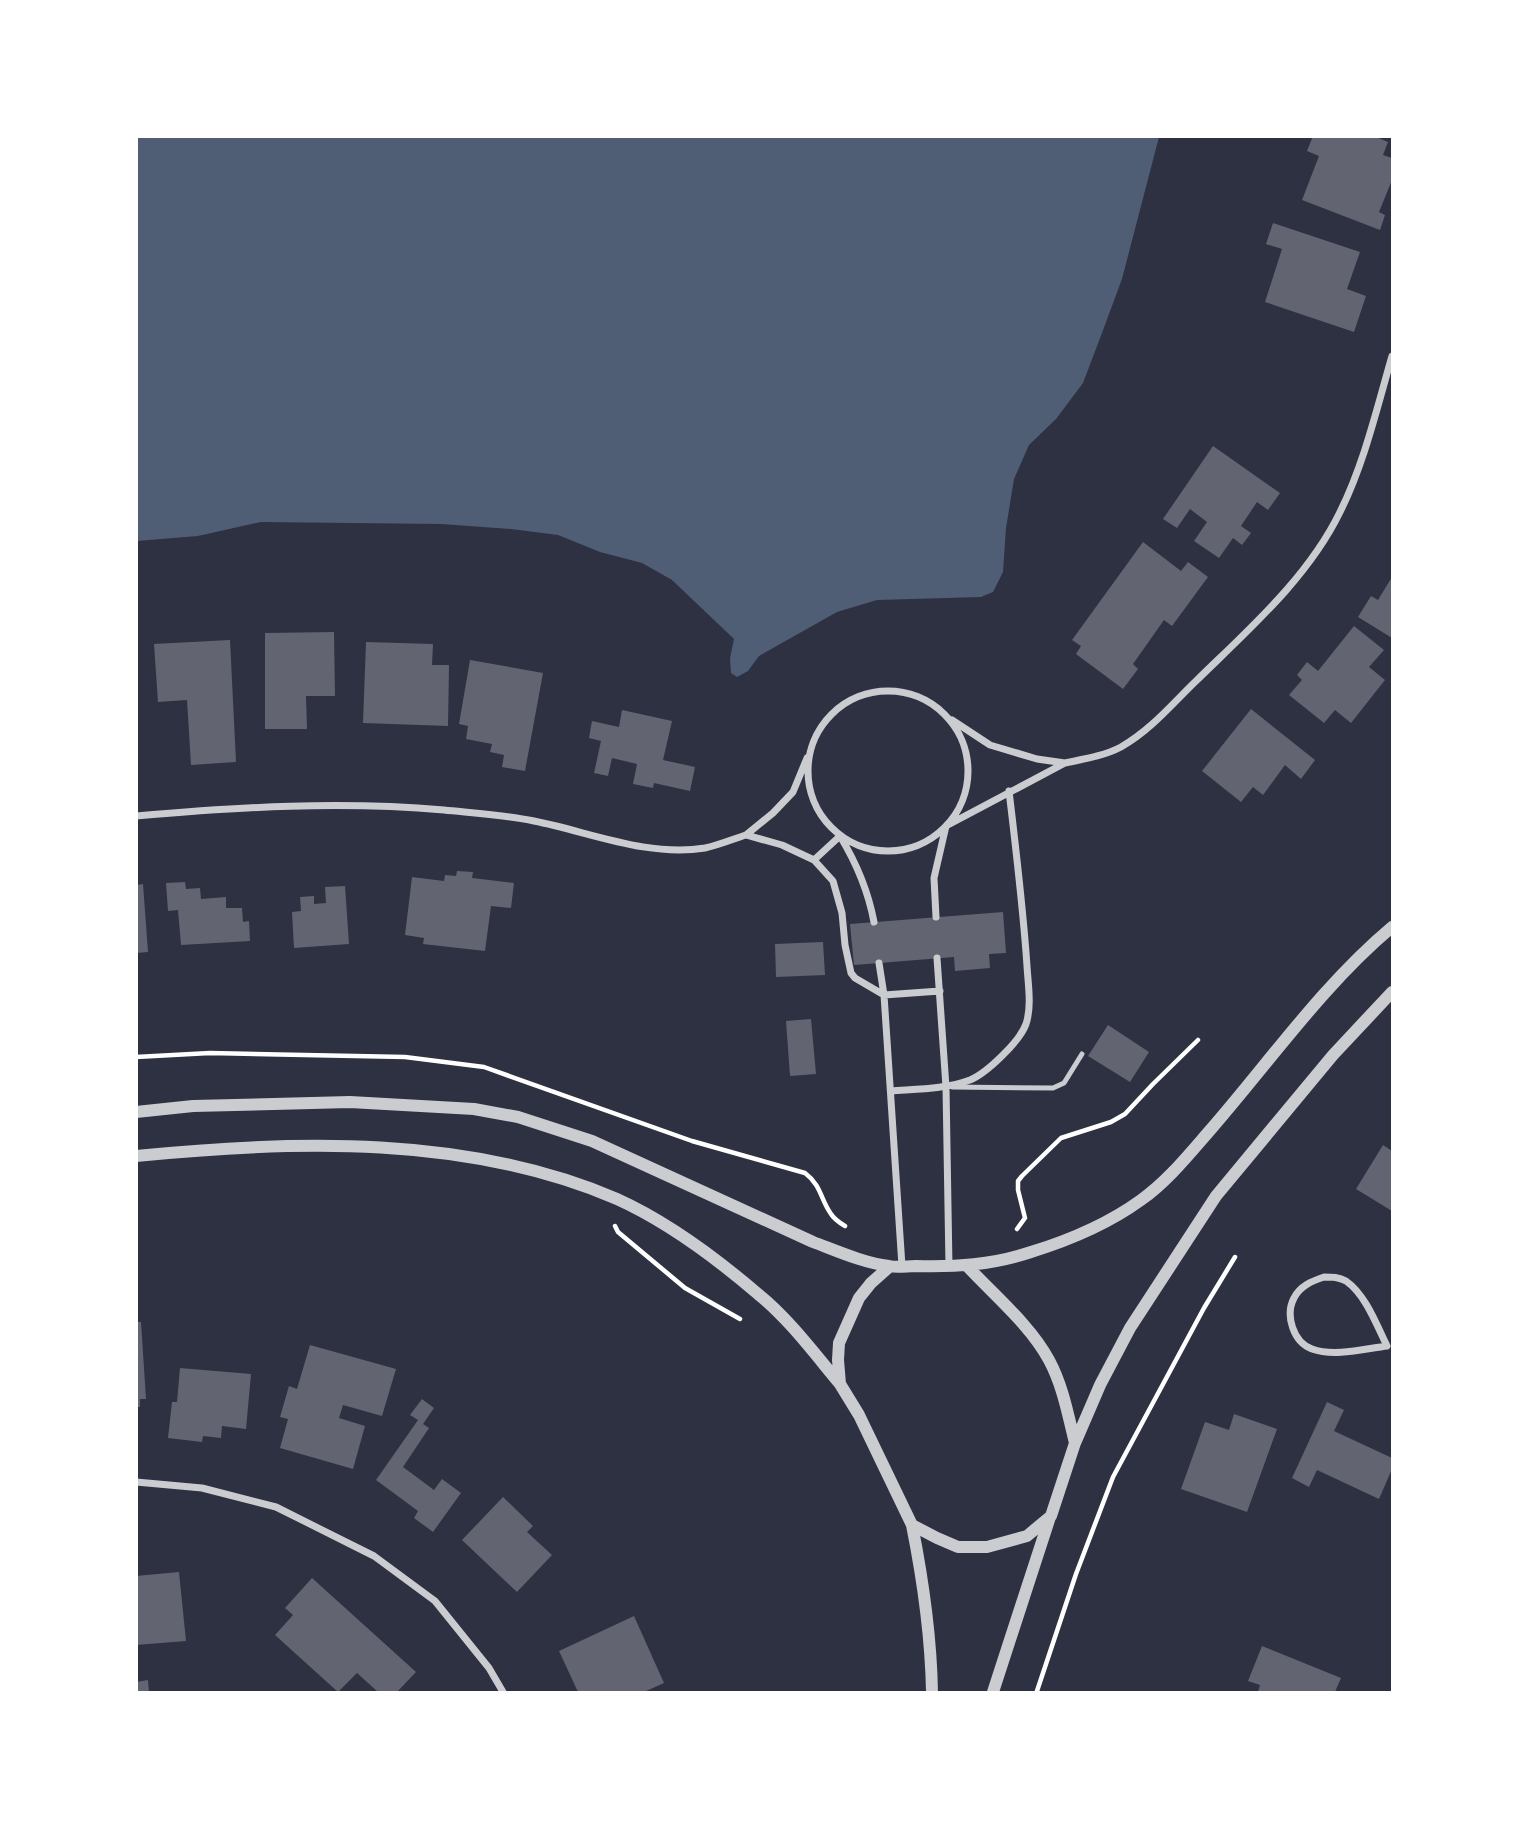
<svg xmlns="http://www.w3.org/2000/svg" width="1529" height="1829" font-family="Manrope,sans-serif">
<rect width="100%" height="100%" fill="#2d3142"/>
<path fill="#4f5d75" d="M137 136H1159V137L1122 279 1102 333 1083 383 1056 419 1029 445 1014 479 1006 528 1003 572 993 592 981 597 877 600 837 612 759 656 748 671 737 677 731 673 730 658 734 639 672 580 642 563 600 552 558 535 511 529 441 524 261 522 198 536 137 541Z"/>
<path fill="#626471" d="M1313 136H1374L1388 142 1383 155 1392 158V180L1379 212 1385 215 1380 230 1302 200 1319 156 1307 151Z
M1273 223 1360 252 1347 289 1366 296 1354 332 1265 302 1282 249 1266 244Z
M1213 446 1280 493 1268 510 1257 502 1241 526 1251 533 1242 545 1233 538 1219 558 1194 541 1207 522 1190 509 1177 528 1163 519Z
M1143 542 1181 571 1188 562 1208 577 1172 626 1164 620 1133 664 1138 669 1123 689 1076 654 1081 646 1072 640Z
M1392 577V638L1358 617 1371 596 1378 600Z
M1354 626 1384 650 1369 667 1385 680 1351 723 1335 710 1324 723 1289 695 1302 680 1297 675 1307 662 1318 671Z
M334 632 335 696H306L307 729H265V633Z
M230 640 236 762 191 765 187 700 158 702 154 644Z
M366 642 433 644 432 665H449L448 726 363 723Z
M470 660 543 673 525 771 502 767 504 755 490 752 492 744 466 739 468 726 459 724Z
M1251 709 1315 760 1301 779 1285 765 1263 795 1253 787 1241 802 1202 771Z
M622 710 672 721 663 760 695 767 690 791 654 783 653 788 633 784 637 764 612 758 608 776 594 773 601 741 589 738 592 721 619 727Z
M457 871 473 872 472 878 514 883 511 908 491 906 485 951 423 944 424 938 405 935 412 877 444 881 445 875 456 876Z
M185 882 186 889 200 888 201 899 226 897V908H242L243 922 249 921 250 941 181 945 178 910 168 911 166 883Z
M143 884 148 952 136 953V885Z
M345 886 349 944 294 948 292 912 301 911 300 897 314 896V904L326 903 325 887Z
M1003 912 1006 953 989 954 990 968 955 971 954 957 854 965 850 924Z
M823 942 825 975 776 977 775 944Z
M811 1019 816 1074 790 1076 786 1021Z
M1108 1025 1149 1052 1130 1082 1088 1056Z
M1383 1145 1392 1151V1211L1356 1189Z
M136 1322H141L146 1399H140V1407H136Z
M310 1345 396 1369 382 1416 343 1405 339 1418 365 1426 353 1469 280 1448 288 1419 280 1417 289 1386 297 1389Z
M180 1368 251 1374 246 1429 222 1426 221 1438 203 1436 202 1442 168 1438 172 1402H177Z
M422 1399 434 1408 423 1424 429 1428 403 1467 434 1490 442 1479 461 1493 433 1532 414 1518 418 1511 376 1480 418 1420 410 1415Z
M1327 1402 1344 1410 1334 1431 1392 1458V1469L1379 1499 1317 1470 1309 1487 1292 1478Z
M1234 1414 1277 1429 1247 1512 1181 1489 1205 1422 1229 1430Z
M503 1497 533 1526 527 1532 552 1555 517 1592 462 1540Z
M179 1572 186 1641 136 1645V1576Z
M312 1578 416 1672 397 1692H378L357 1673 338 1692 275 1635 293 1615 285 1608Z
M634 1616 664 1683 644 1692H578L559 1651Z
M1262 1646 1341 1678 1335 1692H1258L1260 1685 1248 1681Z
M148 1680 149 1692H136V1682Z"/>
<g fill="none" stroke-linecap="round" stroke-linejoin="round">
<path stroke="#fff" stroke-width="4.5" d="M136 1057 210 1053 405 1057 484 1067 692 1141 805 1173C822 1186 820 1199 831 1214 834 1219 840 1223 845 1226
M615 1226 618 1232 685 1288 740 1319
M1017 1229 1025 1218 1018 1190V1181L1022 1176 1061 1138 1111 1122 1125 1114 1153 1084 1198 1040
M1037 1691 1076 1574 1113 1477 1204 1308 1235 1257"/>
<path stroke="#caccd0" stroke-width="5" d="M952 1087 1053 1088 1064 1083 1082 1054"/>
<path stroke="#caccd0" stroke-width="7" d="M808 771a80 80 0 1 1 160 0a80 80 0 1 1-160 0Z
M807 758 793 792 773 813 746 835 782 845 814 860 833 881 842 913 845 945 851 973 855 978 884 995 940 991
M1065 763C1084 759 1104 756 1121 747 1151 730 1172 704 1196 681 1248 630 1308 578 1340 512 1364 464 1377 408 1392 356
M136 816C242 807 338 801 444 810 473 813 505 815 534 821 590 832 646 857 705 848 719 845 733 839 746 835
M814 860 840 836C857 864 868 890 874 922
M936 917 934 878 946 826 1065 763 1037 759 990 745 952 720
M937 958 946 1087 949 1267
M879 963 884 995 902 1266
M891 1091C918 1089 946 1089 970 1080 987 1073 1020 1041 1026 1024 1032 1006 1028 984 1027 966 1023 907 1016 849 1009 791
M1324 1277C1332 1277 1339 1277 1346 1281 1366 1295 1377 1326 1387 1346 1364 1349 1334 1357 1312 1349 1293 1342 1285 1315 1294 1298 1300 1286 1312 1281 1324 1277Z
M136 1482 202 1488 276 1507 374 1556 435 1601 489 1668 503 1692"/>
<path stroke="#caccd0" stroke-width="12" d="M136 1112 193 1106 350 1102 474 1109 518 1117 592 1141 813 1242C837 1251 864 1263 889 1266 898 1268 907 1266 916 1266 956 1267 992 1265 1031 1252 1070 1240 1108 1224 1141 1200 1168 1181 1190 1153 1212 1128 1271 1060 1323 985 1392 927
M136 1156C295 1140 469 1135 617 1199 668 1222 716 1258 758 1294 789 1319 814 1353 840 1384
M889 1267 871 1283 859 1298 839 1343 838 1360 840 1384 859 1415 912 1525 937 1538 958 1547H987L1027 1536 1051 1516 1075 1443 1100 1385 1130 1328 1216 1196 1333 1055 1392 992
M968 1267C995 1296 1030 1325 1049 1360 1063 1386 1068 1415 1075 1443
M912 1525C923 1580 931 1636 932 1692
M993 1692 1050 1517"/>
</g>
<rect width="1529" height="1829" fill="none" stroke="#ffffff" stroke-width="276"/>
</svg>
